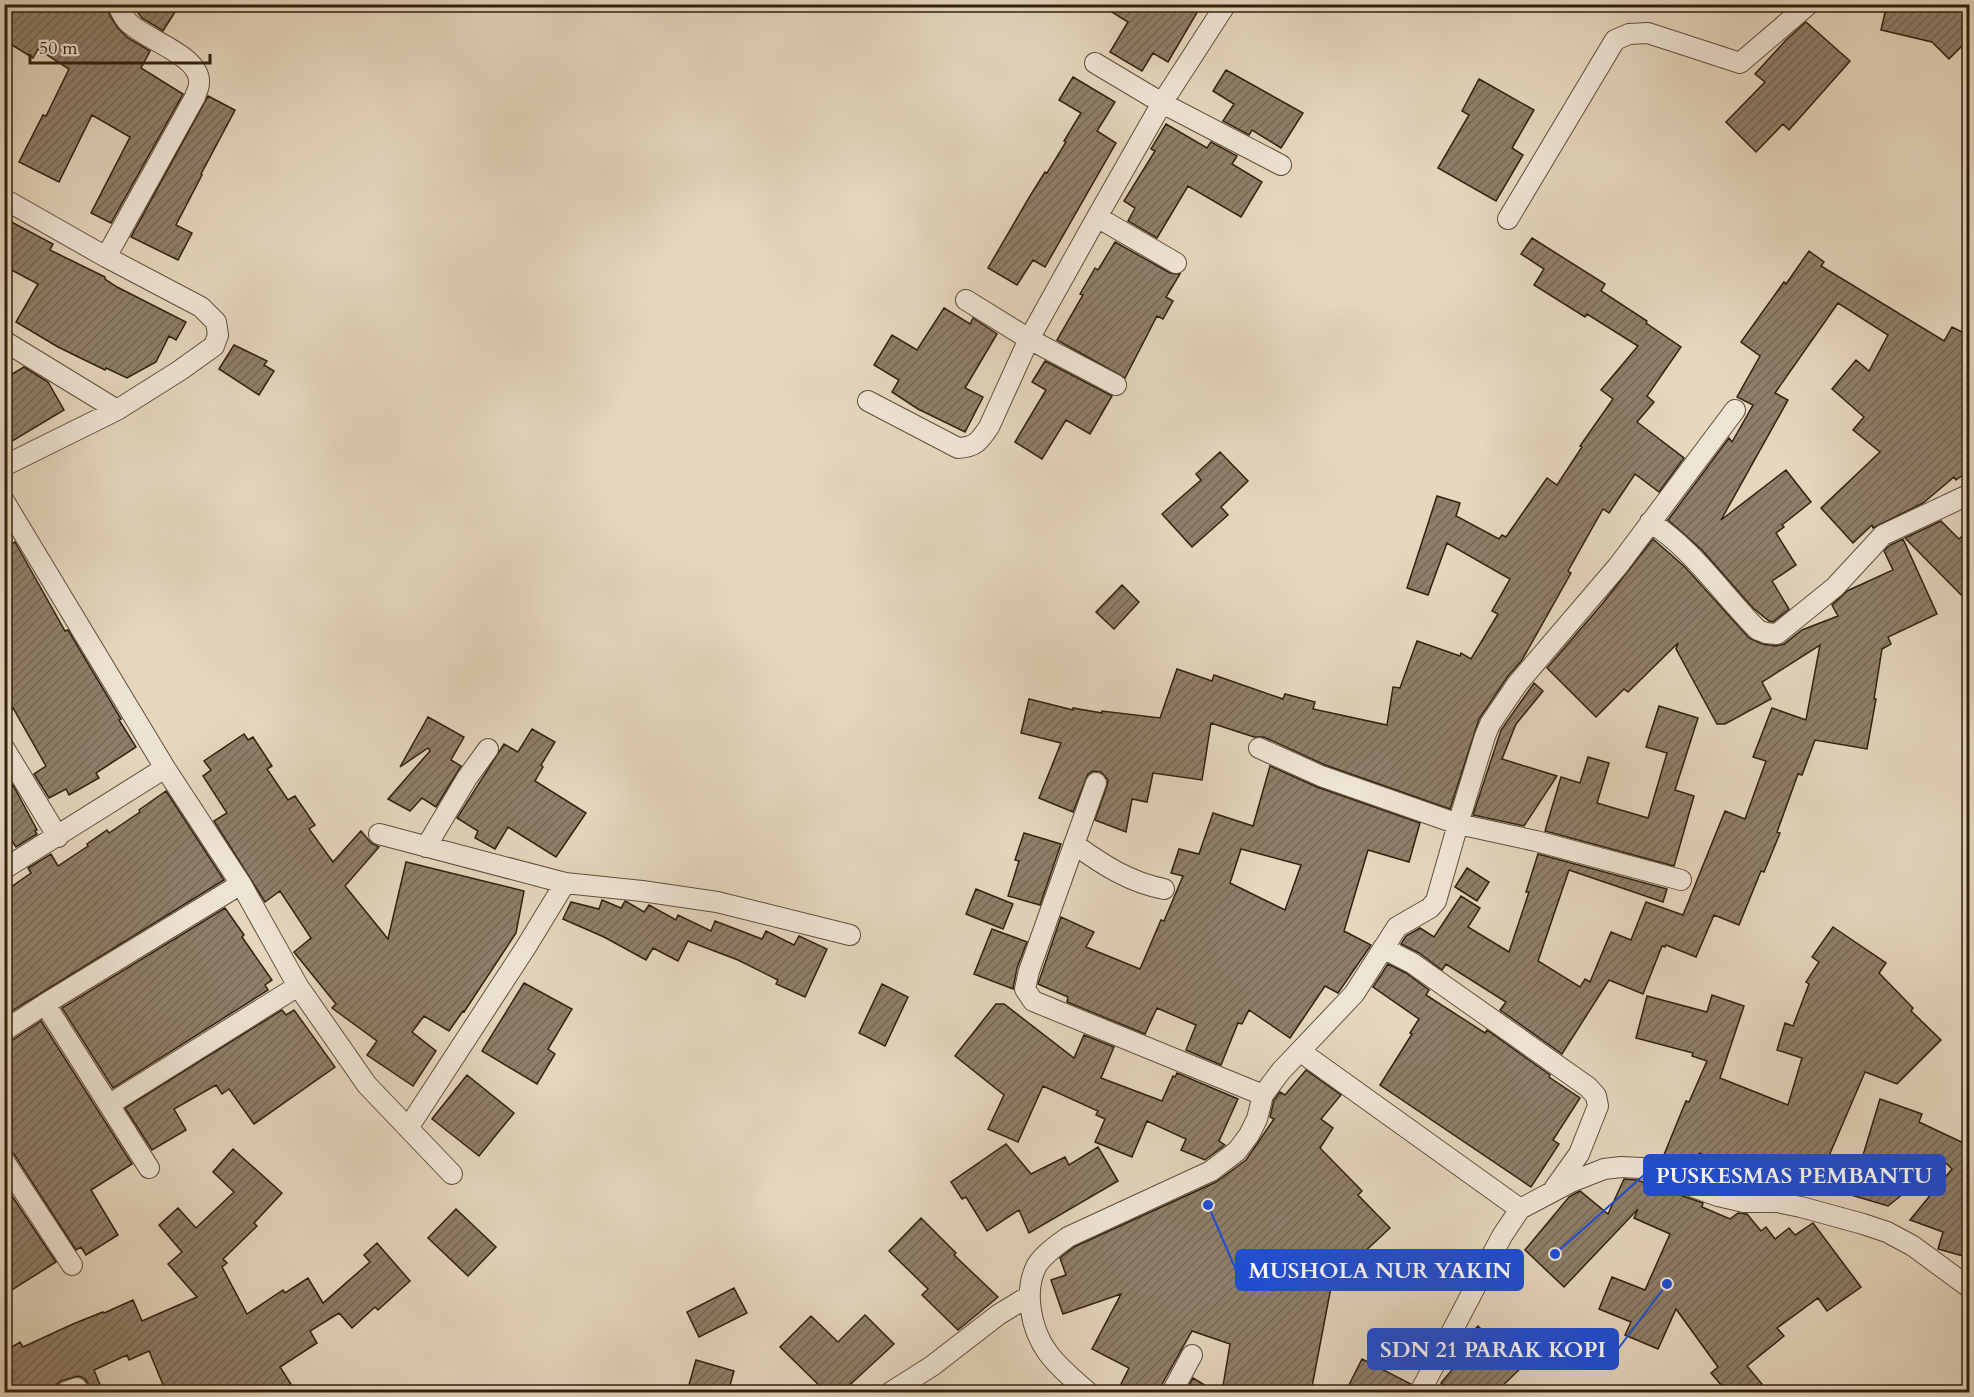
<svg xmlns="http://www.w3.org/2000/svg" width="1974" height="1397" font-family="Cardo,serif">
<defs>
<pattern id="building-hatch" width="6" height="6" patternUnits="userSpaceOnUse" patternTransform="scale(1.5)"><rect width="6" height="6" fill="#8f7f69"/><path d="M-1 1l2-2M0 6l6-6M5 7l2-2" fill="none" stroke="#756855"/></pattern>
</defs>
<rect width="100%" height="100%" fill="#e5d6bd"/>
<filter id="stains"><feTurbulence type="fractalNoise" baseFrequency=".00333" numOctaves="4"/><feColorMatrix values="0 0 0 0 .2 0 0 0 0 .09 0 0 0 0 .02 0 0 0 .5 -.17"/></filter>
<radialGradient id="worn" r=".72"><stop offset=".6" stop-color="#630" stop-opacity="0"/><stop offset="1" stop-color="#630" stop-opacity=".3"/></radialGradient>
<path fill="url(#building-hatch)" stroke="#31210e" stroke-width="1.5" fill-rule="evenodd" d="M4 4H106L110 16 118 28 128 38 150 51 141 68 183 94 111 223 91 213 130 137 92 115 59 182 19 162 43 115 46 116 69 69 38 49 33 58 4 40Z
M131 4H180L163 31 142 18Z
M1099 4H1202L1168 62 1153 53 1142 71 1110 52 1128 22Z
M1887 4H1970V38L1949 59 1932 42 1881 30Z
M1806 22 1850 61 1789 130 1783 124 1756 152 1726 122 1765 82 1755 74 1786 40Z
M1226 70 1303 113 1281 148 1252 130 1249 135 1223 121 1234 104 1213 91Z
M1073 77 1115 102 1097 131 1116 143 1045 267 1033 260 1017 285 988 268 1030 196 1045 172 1047 173 1066 142 1064 141 1081 113 1059 100Z
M1479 79 1534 110 1512 148 1523 155 1496 201 1438 168 1469 115 1462 111Z
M208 96 235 110 201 174 202 175 176 225 192 233 178 260 131 237Z
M1166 124 1207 148 1211 142 1237 156 1232 164 1262 182 1241 217 1188 186 1157 238 1128 221 1135 208 1124 201 1155 151 1151 149Z
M4 218 53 244 50 250 105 277V279L117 287 186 322 176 340 169 336 156 362 127 378 106 368 105 370 58 347 16 322 38 284 4 266Z
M1532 238 1605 284 1601 291 1647 321 1646 323 1681 347 1647 396 1654 402 1637 422 1684 458 1659 492 1635 474 1609 513 1603 509 1568 571 1571 573 1522 660 1508 676 1479 719 1450 809 1325 765 1264 737H1254L1211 723 1202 780 1153 773 1147 802 1132 799 1126 832 1095 820 1107 786 1108 780 1101 772 1093 771 1088 774 1073 812 1039 798 1061 743 1021 733 1029 699 1073 710V708L1102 713V711L1160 718 1177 669 1212 681 1214 675 1283 699 1285 694 1315 702 1313 709 1387 725 1393 687 1400 688 1417 641 1460 656 1461 653 1471 659 1498 614 1492 611 1510 579 1447 543 1428 595 1407 588 1437 496 1460 503 1456 516 1499 539 1502 535 1506 537 1547 478 1557 485 1582 447 1580 446 1613 399 1601 390 1638 346 1587 314 1585 317 1534 285 1544 269 1521 254Z
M1115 242 1170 273 1180 274 1166 297 1173 301 1163 319 1157 316 1125 378 1057 340 1083 295 1080 294 1095 268 1098 270Z
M1809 251 1824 262 1821 266 1944 341 1952 327 1970 336V470L1956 480 1954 477 1923 503 1873 528 1872 525 1853 543 1821 508 1880 452 1853 430 1864 417 1832 389 1856 360 1869 371 1888 335 1838 303 1775 393 1788 400 1721 520 1786 470 1811 502 1782 525 1784 527 1776 533 1796 565 1772 581 1789 609 1773 622 1769 621 1753 608 1702 550 1668 520 1729 438 1732 442 1753 405 1737 397 1760 356 1741 342 1784 282 1786 284Z
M944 308 970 324 973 318 997 334 965 388 983 397 965 432 918 409 892 392 899 380 874 365 892 335 917 350Z
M234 345 267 361 264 365 274 371 259 395 219 369Z
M1045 361 1112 396 1090 434 1066 420 1042 459 1015 442 1046 390 1032 382Z
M24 367 48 382 64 410 4 446V379Z
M1220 452 1248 481 1221 507 1228 515 1192 547 1162 514 1201 480 1196 474Z
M1941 521 1959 539 1970 529V604L1905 538Z
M1653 539 1685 567 1749 638 1762 644 1776 646 1784 644 1802 630 1838 616 1832 605 1847 591 1893 570 1884 551 1890 545 1903 539 1937 614 1888 637 1891 644 1882 649 1874 699H1876L1867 749 1815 740 1802 775 1798 774 1777 832 1780 833 1764 872 1761 871 1739 925 1714 915 1696 957 1666 945 1665 947 1662 946 1643 994 1609 980 1562 1054 1500 1010 1506 1002 1446 964 1442 970 1419 953 1401 944 1406 936 1420 928 1434 937 1461 896 1480 908 1468 927 1509 952 1529 892H1526L1538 854 1667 889 1663 902 1569 870 1538 961 1580 987 1585 979 1590 982 1611 932 1631 940 1646 902 1683 915 1725 811 1745 819 1766 761 1753 757 1772 708 1806 720 1820 645 1762 682 1771 699 1725 724H1717L1676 649 1678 643 1628 692 1624 689 1596 717 1547 668 1603 603Z
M15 542 65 631 68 630 121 719 119 720 136 747 96 773 99 778 69 795 66 789 49 798 34 774 46 766 13 708 4 713V547Z
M1122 585 1139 602 1114 629 1096 612Z
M1534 683 1543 691 1516 724 1502 759 1557 776 1524 826 1473 815 1501 730Z
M1659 706 1698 718 1675 790 1694 796 1674 866 1545 831 1561 777 1580 783 1588 757 1609 763 1597 803 1648 818 1667 753 1646 747Z
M428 717 464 737 451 760 461 766 436 807 422 798 410 811 388 799 430 751 428 748 400 767Z
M532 729 555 742 541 765 543 767 535 781 586 813 556 857 508 827 495 849 475 838 478 831 457 818 504 744 518 752Z
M244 734 248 740 253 737 272 766 267 769 288 800 295 796 315 825 309 829 333 862 361 831 371 843 379 847 345 886 388 939 406 862 524 891 516 933 464 1012 463 1011 449 1031 424 1016 412 1032 436 1051 413 1086 367 1055 377 1041 332 1008 336 1004 294 952 311 938 280 891 265 902 214 821 227 813 203 776 211 770 204 761Z
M1270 766 1317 787 1420 823 1409 862 1368 850 1344 931 1371 945 1338 993 1325 986 1290 1038 1249 1010 1242 1024 1238 1023 1221 1065 1186 1050 1196 1025 1157 1008 1145 1034 1067 1002 1068 997 1038 984 1061 917 1094 932 1086 947 1140 969 1161 920 1164 921 1183 876 1171 873 1179 849 1199 854 1213 813 1253 826ZM1241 849 1301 865 1285 910 1230 883Z
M13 785 37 830 35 831 37 834 16 847 4 829V790Z
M166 791 224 880 4 1016V892L31 873 28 868 51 854 58 866 88 846 87 844 107 830 109 833 140 812 139 810Z
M1024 833 1061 844 1040 905 1008 896 1019 861 1015 860Z
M1467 868 1489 882 1477 901 1455 887Z
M976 889 1013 904 1003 929 966 914Z
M602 900 621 908 625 901 627 902 644 912 649 905 676 920 678 915 711 931 715 921 762 939 766 931 794 945 799 936 827 949 805 997 776 984 778 980 738 960 688 941 678 961 653 948 646 960 604 937 563 919 571 902 599 909Z
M225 908 244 935 242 937 272 980 265 985 268 990 113 1088 62 1008Z
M1833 927 1886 963 1879 973 1913 1008 1911 1011 1941 1040 1897 1084 1865 1072 1822 1172 1799 1163 1787 1191 1699 1153 1716 1174 1713 1181 1661 1162 1686 1101 1689 1102 1707 1061 1692 1056 1693 1053 1636 1038 1647 996 1707 1012 1712 995 1744 1006 1720 1078 1788 1105 1802 1058 1777 1050 1785 1023 1793 1026 1809 984 1806 982 1819 962 1812 957Z
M992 929 1027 942 1017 968 1013 989 974 974Z
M1388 964 1406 973 1429 990 1426 995 1485 1033 1487 1030 1550 1075 1549 1077 1580 1098 1553 1140 1559 1144 1531 1187 1380 1085 1412 1034 1410 1033 1419 1019 1373 987Z
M524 983 572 1009 548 1049 555 1054 537 1084 482 1051Z
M882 984 908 997 885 1046 859 1033Z
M996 1004H1004L1074 1058 1084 1035 1114 1047 1101 1078 1162 1101 1173 1076 1175 1077 1177 1073 1238 1099 1219 1141 1225 1145 1205 1160 1181 1150 1186 1139 1147 1121 1132 1157 1095 1142 1105 1119 1096 1115 1098 1111 1043 1086 1018 1142 988 1129 1004 1095 955 1056Z
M282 1010 286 1015 294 1010 335 1067 254 1124 229 1089 222 1094 216 1085 174 1109 186 1130 152 1150 125 1108Z
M41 1021 132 1164 91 1190 118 1235 86 1255 81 1247 76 1250 14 1154 4 1149V1043L11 1041Z
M1306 1070 1341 1095 1321 1119 1333 1128 1320 1148 1362 1191 1358 1195 1390 1228 1332 1282 1311 1392H1222L1230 1344 1192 1331 1161 1386 1160 1392H1117L1129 1368 1092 1349 1121 1294 1063 1314 1051 1280 1066 1275 1060 1258 1074 1247 1216 1182 1246 1160 1274 1119 1270 1117 1274 1100 1280 1092 1285 1095Z
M467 1075 514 1113 479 1156 432 1119Z
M1880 1099 1922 1114 1919 1122 1970 1146V1258L1938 1249 1943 1232 1910 1220 1952 1169 1944 1161 1888 1206 1851 1195Z
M1006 1144 1031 1174 1065 1157 1069 1165 1098 1147 1118 1181 1029 1233 1019 1210 987 1231 966 1197 962 1199 951 1182Z
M233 1149 282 1193 254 1223 257 1226 223 1259 227 1263 222 1267 247 1314 283 1290 285 1293 308 1278 323 1303 370 1262 364 1255 377 1243 410 1281 378 1310 375 1307 352 1328 339 1313 310 1331 317 1343 280 1367 296 1392H166L149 1351 129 1360 127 1355 94 1370 103 1392H88V1383L84 1378 78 1376 61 1381 56 1385 54 1392H15L4 1375V1352L20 1342 23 1347 73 1324 103 1312 104 1313 133 1300 142 1321 197 1297 168 1264 182 1252 159 1225 178 1208 196 1228 234 1192 213 1172Z
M1624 1179 1637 1180 1703 1203 1702 1207 1730 1219 1738 1213 1747 1214 1761 1231 1766 1227 1775 1239 1789 1228 1795 1235 1813 1223 1861 1287 1827 1311 1818 1298 1777 1328 1784 1336 1747 1366 1762 1384 1751 1392H1727L1711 1373 1718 1367 1676 1309 1658 1349 1625 1335 1631 1322 1599 1309 1612 1277 1645 1290 1670 1234 1634 1218 1638 1209 1564 1287 1525 1250 1569 1197 1576 1193 1580 1191 1608 1214Z
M4 1184 56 1262 4 1295Z
M456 1209 496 1247 468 1276 428 1238Z
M921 1218 956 1253 954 1255 998 1297 958 1330 922 1295 928 1289 889 1251Z
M734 1288 747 1313 699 1337 687 1312Z
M865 1315 894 1344 842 1392H826L780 1347 811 1316 838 1342Z
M1478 1326 1491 1339 1497 1333 1526 1363 1496 1392H1452L1441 1383 1468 1351 1460 1343Z
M1362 1359 1411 1384 1408 1392H1363L1349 1385Z
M696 1360 734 1371 728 1392H687Z
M1193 1378 1216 1392H1185Z"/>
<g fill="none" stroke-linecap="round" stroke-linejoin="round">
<defs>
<path id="minor" d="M1095 63 1162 103 1281 165
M4 199 106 257 201 307 216 322 218 335 214 346 179 371 117 410
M1097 217 1176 263
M1508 219 1615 40 1629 34 1648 33 1740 63 1809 4
M106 257 195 97C196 93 199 88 199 83 201 55 144 40 127 21 123 16 120 10 118 4
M966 300 1029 339 1116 385
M4 341 117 410 4 466
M868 401 958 448C975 447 979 442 989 427L1029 339 1097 217 1162 103 1226 4
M4 501 165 768 241 884 298 986 367 1085 452 1174
M1650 522C1694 550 1721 593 1758 630L1766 633 1777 634 1835 587 1883 535 1970 494
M4 748 58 837
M1259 748 1321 776 1458 824 1536 841 1681 880
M1096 783 1029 971 1025 989 1033 1001 1263 1095
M379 834 565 883 642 891 717 902 850 935
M1074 844C1103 865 1129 882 1164 889
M426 847 467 778 488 749
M4 869 165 768
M1383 948 1412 963 1588 1087 1596 1096 1598 1106 1579 1154 1554 1189
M45 1004 149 1168
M4 1031 45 1004 241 884
M1301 1052 1520 1209
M110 1104 298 986
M408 1128 526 947 565 883
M4 1161 72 1265
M66 1392 77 1388
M891 1392 932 1366 998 1315 1029 1296
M1088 1392C1074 1380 1059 1368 1048 1353 1031 1330 1023 1291 1037 1265 1044 1254 1057 1245 1068 1237L1211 1171 1237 1151 1249 1135 1257 1119 1263 1095 1281 1071 1354 994 1397 927 1430 908 1436 901 1458 824 1485 736 1490 724 1518 683 1618 566 1735 410
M1172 1392 1192 1355
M1420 1392 1502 1236 1520 1209 1571 1182 1604 1169 1621 1167 1642 1168 1718 1196 1744 1202H1777L1801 1207 1863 1224 1887 1232 1913 1246 1970 1288"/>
</defs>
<use href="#minor" stroke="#5e4e3a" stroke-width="22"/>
<use href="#minor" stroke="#eee4d4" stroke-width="20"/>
</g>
<path fill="none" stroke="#1d4ed8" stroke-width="2" d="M1555 1254L1644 1175M1208 1205L1236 1270M1667 1284L1618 1349"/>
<g fill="#1d4ed8" stroke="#eee4d4" stroke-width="2">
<circle cx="1555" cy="1254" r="6"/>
<circle cx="1208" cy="1205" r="6"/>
<circle cx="1667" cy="1284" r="6"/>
</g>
<g fill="#1d4ed8" stroke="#1d4ed8" stroke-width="2">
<rect x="1644" y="1155" width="301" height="40" rx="6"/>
<rect x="1236" y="1250" width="287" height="40" rx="6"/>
<rect x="1368" y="1329" width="250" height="40" rx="6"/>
</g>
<g font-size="22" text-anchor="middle" font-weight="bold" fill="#fff">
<text x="1794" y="1183">PUSKESMAS PEMBANTU</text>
<text x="1380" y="1278">MUSHOLA NUR YAKIN</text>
<text x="1493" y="1357">SDN 21 PARAK KOPI</text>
</g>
<rect width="1974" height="1397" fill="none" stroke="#e5d6bd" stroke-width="24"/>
<rect x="6" y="6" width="1962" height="1385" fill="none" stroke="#31210e" stroke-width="3"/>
<rect x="12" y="12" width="1950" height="1373" fill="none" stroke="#31210e" stroke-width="1.5"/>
<path d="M30 54v9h180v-9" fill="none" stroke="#31210e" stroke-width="3"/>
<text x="39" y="54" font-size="18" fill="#31210e" stroke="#eee4d4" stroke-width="4.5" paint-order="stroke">50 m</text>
<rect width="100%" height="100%" filter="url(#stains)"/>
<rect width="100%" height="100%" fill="url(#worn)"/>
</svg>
